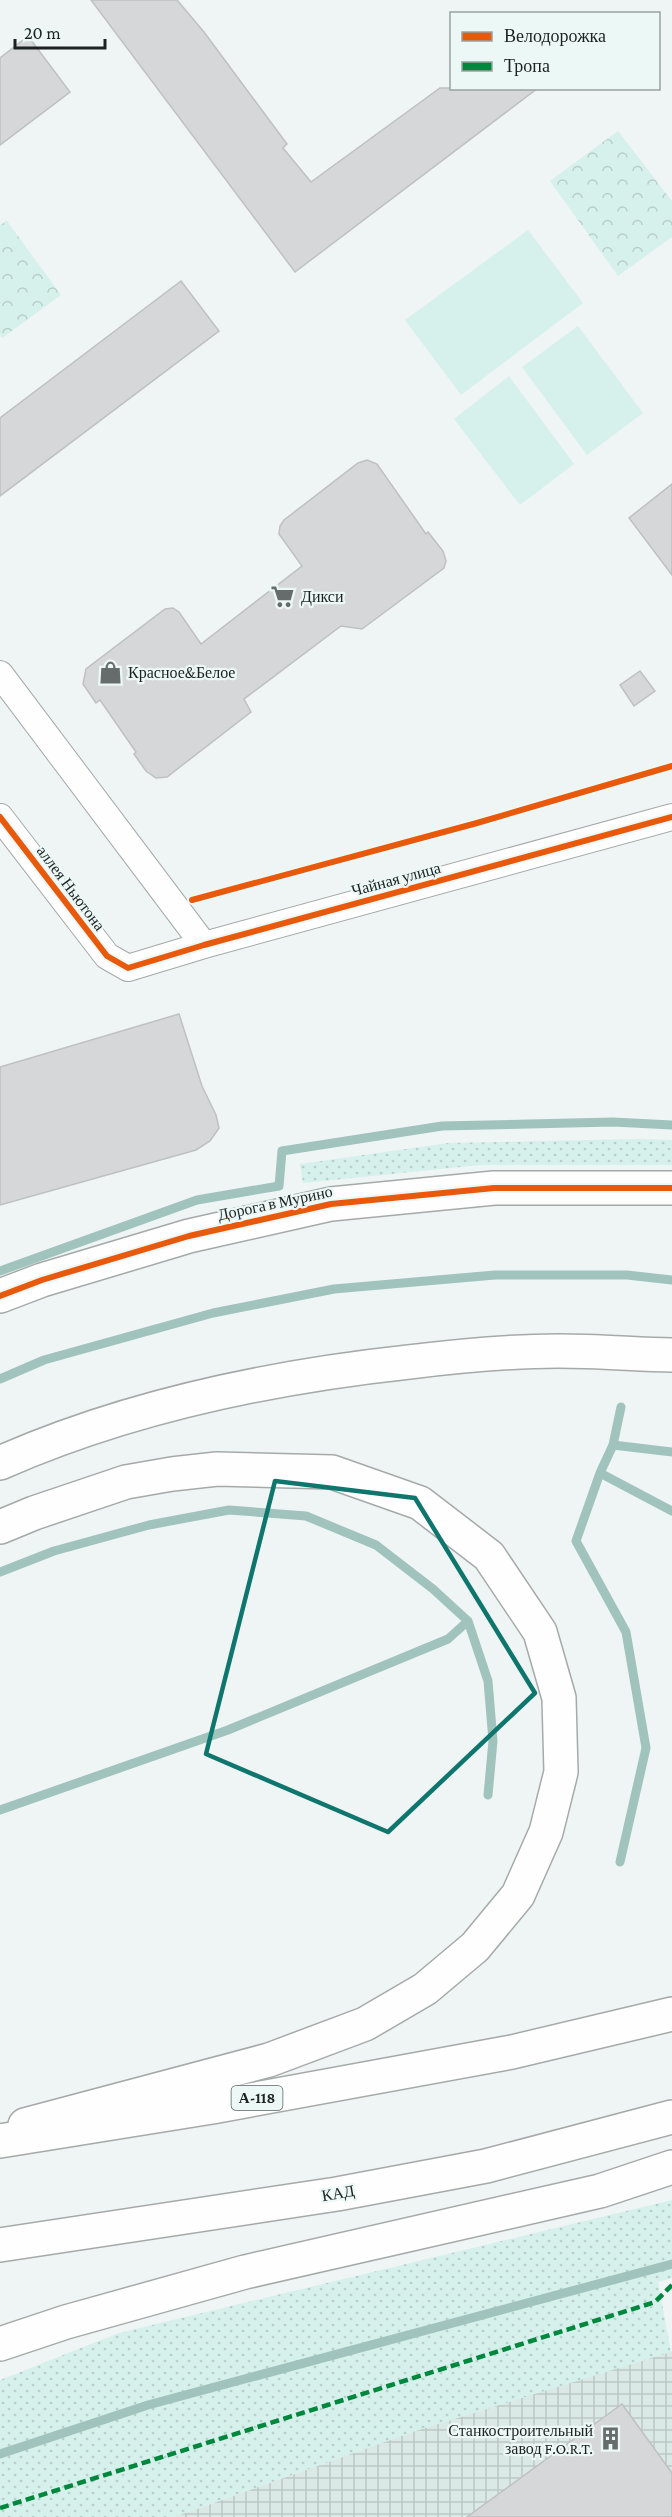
<svg xmlns="http://www.w3.org/2000/svg" width="672" height="2517" font-family="'Crimson Pro',serif">
<defs>
<pattern id="industrial-grid" width="8" height="8" patternUnits="userSpaceOnUse" patternTransform="scale(1.5)"><rect width="8" height="8" fill="#dbe9e6"/><path d="M0 4h8M4 0v8" fill="none" stroke="#bcc8c5"/></pattern>
<pattern id="grass-dots" width="8" height="8" patternUnits="userSpaceOnUse" patternTransform="scale(1.5)"><rect width="8" height="8" fill="#d6f0eb"/><path d="M2 2h.1M6 6h.1" fill="none" stroke="#b7cec9" stroke-width="1.8" stroke-linecap="round"/></pattern>
<pattern id="park-crowns" width="20" height="18" patternUnits="userSpaceOnUse" patternTransform="scale(1.5)"><rect width="20" height="18" fill="#d6f0eb"/><path d="M2 6a3 3 0 1 1 6 0M12 15a3 3 0 1 1 6 0" fill="none" stroke="#b7cec9"/></pattern>
</defs>
<rect width="100%" height="100%" fill="#eff5f4"/>
<path fill="url(#industrial-grid)" d="M672 2351V2517H174L415 2431Z"/>
<path fill="url(#grass-dots)" d="M635 1139 672 1140V1165H480L303 1183 300 1164 448 1143Z
M672 2200V2278L658 2282 671 2352 415 2431 174 2517H0V2380L119 2333Z"/>
<path fill="url(#park-crowns)" d="M618 131 672 201V237L618 276 550 181Z
M7 221 61 295 2 338 0 335V225Z"/>
<path fill="#d6f0eb" d="M528 230 583 303 461 395 405 320Z
M578 326 643 413 587 455 522 367Z
M509 376 574 464 520 505 454 419Z"/>
<g fill="none" stroke-linecap="round" stroke-linejoin="round">
<path stroke="#a1c3bd" stroke-width="9" d="M0 1271 197 1200 279 1186 282 1151 442 1126 613 1122 672 1125
M0 1379 44 1360 213 1313 334 1289 495 1275H627L672 1280
M613 1445 672 1452
M600 1473 672 1511
M0 1572 54 1551 149 1525 229 1510 306 1516 376 1545 433 1589 468 1621 488 1681 493 1741 488 1795
M0 1810 228 1730 448 1639 468 1621
M620 1862 646 1748 626 1632 576 1541 600 1473 613 1445 621 1407
M0 2454 148 2405 672 2264"/>
</g>
<path fill="#d6d7d8" stroke="#bfc0c1" stroke-width="1.5" d="M91 0H177L204 32 287 144 283 148 311 182 440 88H538L295 272Z
M28 36 70 92 0 145V58Z
M181 281 219 331 0 496V418Z
M367 460 377 464 426 534 428 532 443 551 446 561 444 568 362 629 341 626 244 699 251 712 167 777 156 778 146 771 134 754 136 752 100 700 96 703 83 684 86 669 165 609 173 608 179 612 201 644 302 566 279 534 280 526 284 520 358 463Z
M672 484V575L629 518Z
M640 671 655 691 634 706 620 685Z
M179 1014 202 1086 216 1115 219 1128 210 1141 196 1150 0 1205V1067Z
M622 2404 672 2473V2517H467Z"/>
<g fill="none" stroke-linecap="round" stroke-linejoin="round">
<defs>
<path id="street" d="M0 674 204 945
M0 817 107 956 128 968 204 945 672 817"/>
<path id="secondary" d="M0 1296 42 1280 189 1236 331 1204 494 1188H672
M0 1463C129 1406 270 1377 409 1362 458 1356 509 1351 558 1351 596 1351 634 1354 672 1355
M0 1527 34 1513 126 1482 172 1474 217 1469 332 1472 420 1503 489 1556 540 1632 559 1698 561 1772 546 1832 518 1895 475 1947 425 1989 365 2024 269 2060 25 2125
M0 2344 66 2322 245 2272 600 2191 672 2167"/>
<path id="highway" d="M0 2141 212 2107 512 2052 672 2014
M0 2245 337 2194 486 2166 672 2117"/>
</defs>
<use href="#street" stroke="#a5aaa9" stroke-width="28"/>
<use href="#secondary" stroke="#a5aaa9" stroke-width="36"/>
<use href="#highway" stroke="#a5aaa9" stroke-width="36"/>
<use href="#street" stroke="#fdfefd" stroke-width="26"/>
<use href="#secondary" stroke="#fdfefd" stroke-width="33"/>
<use href="#highway" stroke="#fdfefd" stroke-width="33"/>
<path stroke="#00873e" stroke-width="4.5" stroke-dasharray="9 4.5" stroke-linecap="butt" d="M0 2508 655 2302 672 2285"/>
<defs>
<path id="cycleway" d="M0 817 107 956 128 968 204 945 672 817
M192 900 477 823 672 766
M0 1296 42 1280 189 1236 331 1204 494 1188H672"/>
</defs>
<use href="#cycleway" stroke="#ecf8f6" stroke-width="10"/>
<use href="#cycleway" stroke="#e8590c" stroke-width="6"/>
</g>
<path fill="none" stroke="#0f766e" stroke-width="4.5" stroke-linejoin="round" d="M275 1481 415 1498 535 1693 388 1832 206 1754Z"/>
<defs>
<symbol id="supermarket-bare" viewBox="-9 -9 18 18"><path d="M-6-5.5h2.5l.6 2H6L4.5 2H-2.5L-4.4-4H-6ZM-1.5 3.2a1.3 1.3 0 1 0 .1 0ZM3 3.2a1.3 1.3 0 1 0 .1 0Z" fill="#666c6b" stroke="#ecf8f6" stroke-width="2.5" paint-order="stroke"/></symbol>
<symbol id="shop-bare" viewBox="-9 -9 18 18"><path d="M-5-2.5h2.3a2.7 3.5 0 0 1 5.4 0H5L5.5 6h-11ZM-1.5-2.5h3a1.5 2.3 0 0 0-3 0Z" fill="#666c6b" stroke="#ecf8f6" stroke-width="2.5" paint-order="stroke"/></symbol>
<symbol id="building-bare" viewBox="-9 -9 18 18"><path d="M-4-6H4V6H1V3H-1V6H-4ZM-2.5-4.3h1.7v1.8h-1.7ZM.8-4.3h1.7v1.8H.8ZM-2.5-1h1.7V.8h-1.7ZM.8-1h1.7V.8H.8Z" fill="#666c6b" stroke="#ecf8f6" stroke-width="2.5" paint-order="stroke"/></symbol>
</defs>
<g fill-rule="evenodd">
<use href="#supermarket-bare" x="266" y="580" width="33" height="33"/>
<use href="#shop-bare" x="94" y="656" width="33" height="33"/>
<use href="#building-bare" x="594" y="2422" width="33" height="33"/>
</g>
<g text-anchor="middle" dominant-baseline="central" stroke-width="4.5" stroke-linejoin="round" paint-order="stroke">
<rect fill="#ecf8f6" stroke="#5b6261" stroke-width="1.5" x="231.5" y="2086" width="51" height="24" rx="4.5"/>
<g font-size="15" font-weight="bold" fill="#1d2221">
<text x="257" y="2098">А-118</text>
</g>
<g font-size="16" fill="#1d2221" stroke="#ecf8f6" text-anchor="start">
<text x="301" y="596">Дикси</text>
<text x="128" y="672">Красное&amp;Белое</text>
<text x="593" y="2430" text-anchor="end">Станкостроительный<tspan x="593" dy="18">завод F.O.R.T.</tspan></text>
</g>
<g font-size="16" fill="#1d2221" stroke="#ecf8f6">
<text transform="translate(396 879) rotate(-15)">Чайная улица</text>
<text transform="translate(71 888) rotate(53)">аллея Ньютона</text>
<text transform="translate(275 1203) rotate(-12)">Дорога в Мурино</text>
<text transform="translate(338 2193) rotate(-10)">КАД</text>
</g>
</g>
<rect x="450" y="12" width="210" height="78" fill="#ecf8f6" stroke="#99a2a1" stroke-width="1.5"/>
<rect x="462" y="32" width="30" height="9" fill="#e8590c" stroke="#99a2a1" stroke-width="1.5"/>
<text x="504" y="42" font-size="18" fill="#1d2221">Велодорожка</text>
<rect x="462" y="62" width="30" height="9" fill="#00873e" stroke="#99a2a1" stroke-width="1.5"/>
<text x="504" y="72" font-size="18" fill="#1d2221">Тропа</text>
<path d="M15 39v9h90v-9" fill="none" stroke="#1d2221" stroke-width="3"/>
<text x="24" y="39" font-size="18" fill="#1d2221" stroke="#ecf8f6" stroke-width="4.5" paint-order="stroke">20 m</text>
</svg>
